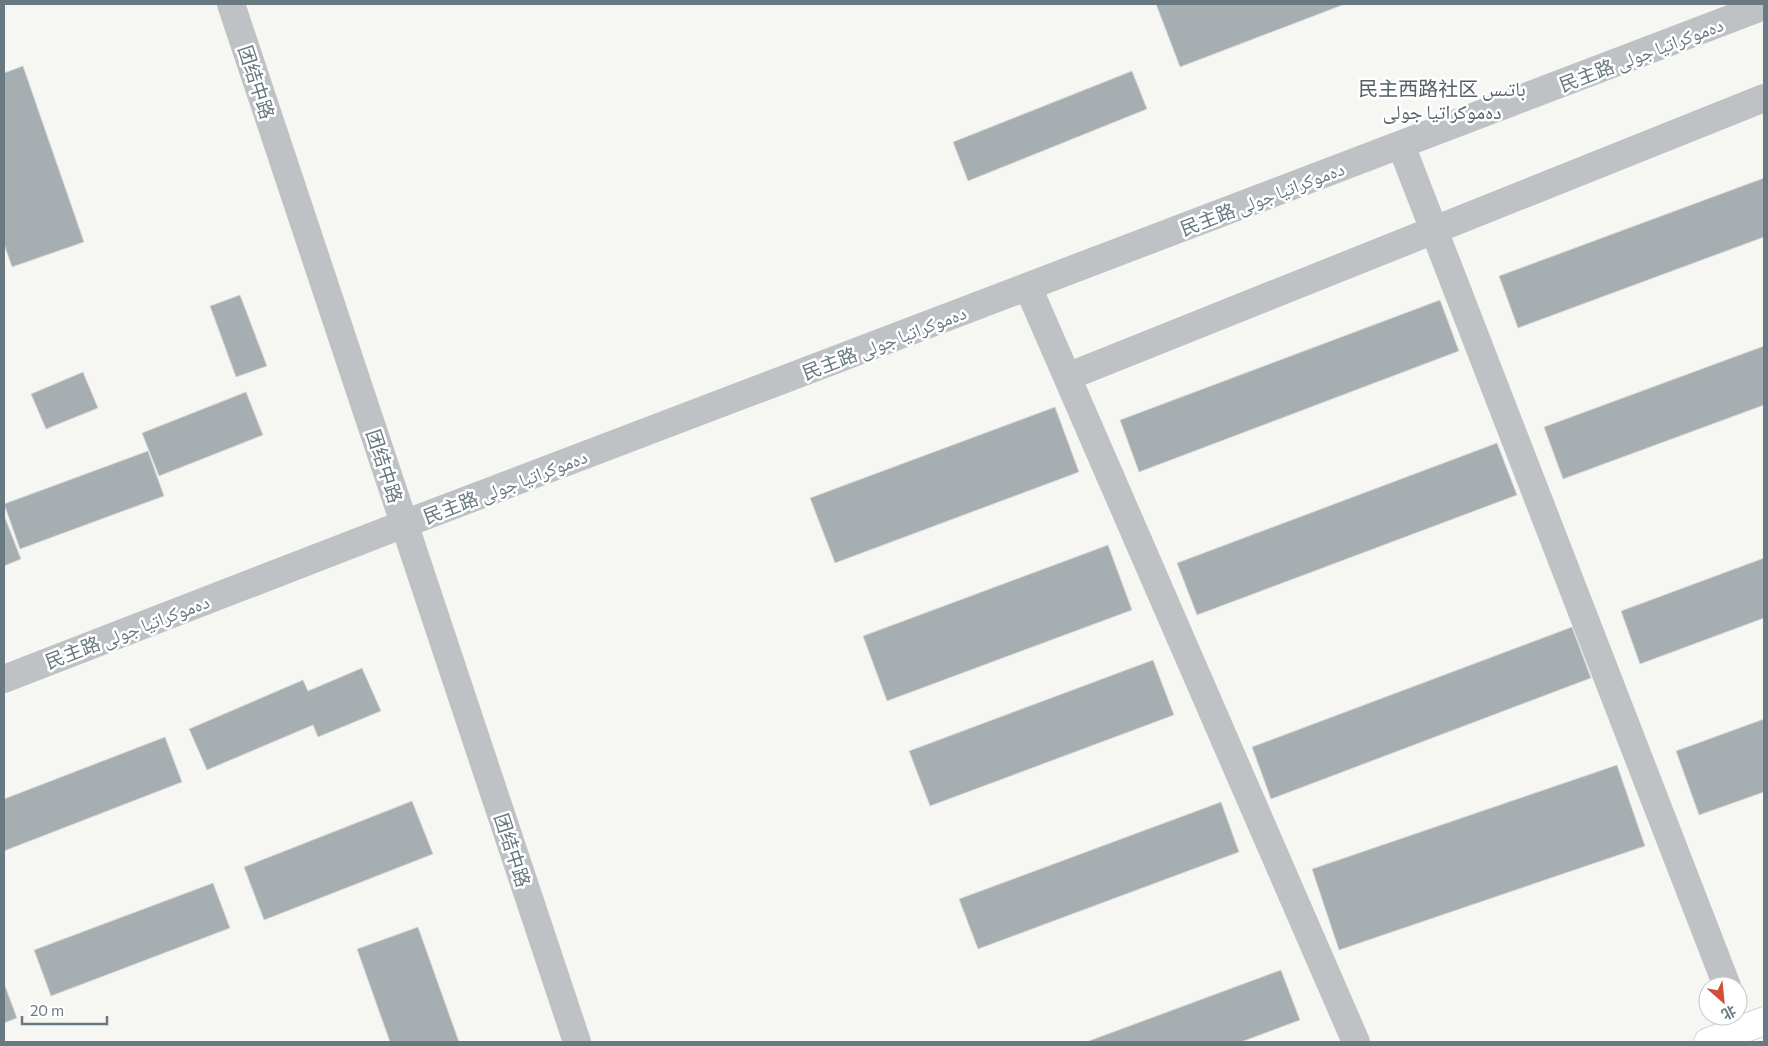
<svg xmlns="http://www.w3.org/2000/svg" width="1768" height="1046" font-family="Commissioner,'Noto Naskh Arabic','Noto Sans SC',sans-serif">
<rect width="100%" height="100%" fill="#f6f6f3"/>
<path fill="#a6aeb2" stroke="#d8d8d6" d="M1156 4H1345L1180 67Z
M23 66 84 242 12 267 4 244V73Z
M1132 71 1147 109 968 181 953 142Z
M1764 178V237L1518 328 1499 276Z
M240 295 267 366 236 377 210 306Z
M1440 300 1459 351 1139 472 1120 420Z
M1764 346V405L1563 479 1544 427Z
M83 372 98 408 46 429 31 394Z
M246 392 263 435 159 476 142 433Z
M1055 407 1079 472 835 563 810 498Z
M1497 443 1517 495 1197 615 1177 563Z
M148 451 164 496 20 549 4 504Z
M4 515 21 559 4 566Z
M1108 545 1132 610 887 701 863 636Z
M1764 558V618L1640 664 1621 611Z
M1572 627 1591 678 1271 799 1252 747Z
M1153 660 1174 715 930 806 909 751Z
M362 668 381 711 318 737 313 725 207 770 189 729 303 680 308 691Z
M1764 719V792L1699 815 1676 751Z
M165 737 182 782 4 851V799Z
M1617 765 1645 846 1339 950 1312 869Z
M412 801 433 854 264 920 244 867Z
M1221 802 1239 852 978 949 959 899Z
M213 883 230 928 51 996 34 950Z
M418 927 459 1042H390L357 949Z
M1281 970 1300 1020 1241 1042H1086Z
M4 983 17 1018 4 1023Z"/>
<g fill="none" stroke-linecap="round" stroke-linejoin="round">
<defs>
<path id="trunk" d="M1708 1042 1764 1021"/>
</defs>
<use href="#trunk" stroke="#b1b6b8" stroke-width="29"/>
<path stroke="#bec2c5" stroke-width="28" d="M1401 145 1727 986
M1028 287 1356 1042
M1067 377 1764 98"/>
<path stroke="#bec2c5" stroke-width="28" d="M231 4 577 1042
M4 679 404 524 1764 6"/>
<use href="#trunk" stroke="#fff" stroke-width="28"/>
</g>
<g text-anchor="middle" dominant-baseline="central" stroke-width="5" stroke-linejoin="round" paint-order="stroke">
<g font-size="19" fill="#687982" stroke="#fff">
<text transform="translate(1641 54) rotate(-21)">民主路 دەموكراتيا جولى</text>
<text transform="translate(257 82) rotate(72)">团结中路</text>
<text transform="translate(1262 198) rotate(-21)">民主路 دەموكراتيا جولى</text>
<text transform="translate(884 342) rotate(-21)">民主路 دەموكراتيا جولى</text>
<text transform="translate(385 466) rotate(72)">团结中路</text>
<text transform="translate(505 486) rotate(-21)">民主路 دەموكراتيا جولى</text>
<text transform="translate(127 631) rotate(-21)">民主路 دەموكراتيا جولى</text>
<text transform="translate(513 850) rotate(72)">团结中路</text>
</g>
<g font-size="20" fill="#556167" stroke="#fff">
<text x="1442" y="88">民主西路社区 باتىس<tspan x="1442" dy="23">دەموكراتيا جولى</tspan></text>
</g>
</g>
<rect width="1768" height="1046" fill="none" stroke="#687982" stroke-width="10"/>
<g transform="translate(1723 1001) rotate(153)"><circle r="24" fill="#ffffff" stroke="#c3c9cd"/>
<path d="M0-4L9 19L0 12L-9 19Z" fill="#d34d37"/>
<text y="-8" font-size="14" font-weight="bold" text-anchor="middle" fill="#687982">北</text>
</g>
<path d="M22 1016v8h85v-8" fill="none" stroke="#687982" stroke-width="2.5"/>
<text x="30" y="1016" font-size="15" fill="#687982" stroke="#ffffff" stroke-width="4" paint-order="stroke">20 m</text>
</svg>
